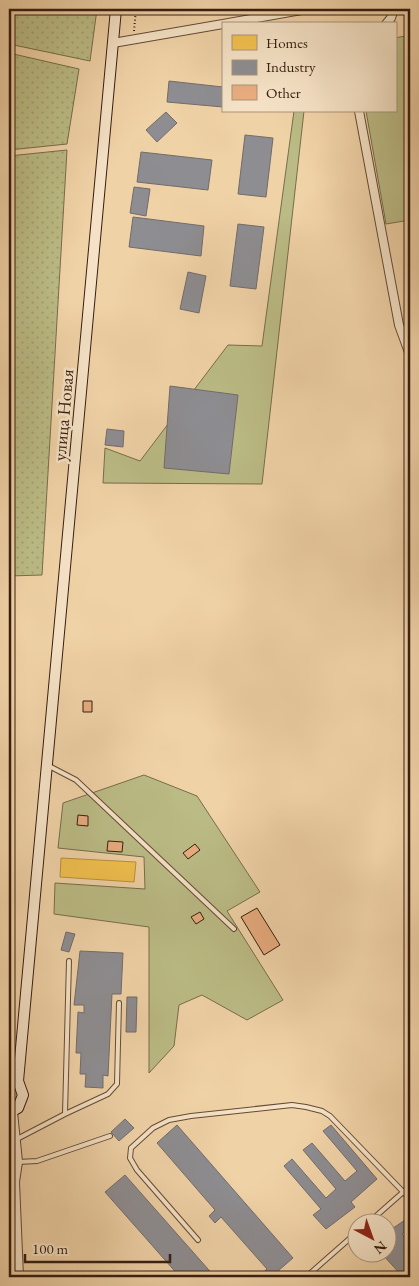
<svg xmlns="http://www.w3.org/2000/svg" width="419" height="1286" font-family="'EB Garamond',serif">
<defs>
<pattern id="garden-dots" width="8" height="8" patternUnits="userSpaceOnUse" patternTransform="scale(1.25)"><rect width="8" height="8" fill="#bbbb85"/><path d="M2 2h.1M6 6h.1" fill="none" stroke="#a1a072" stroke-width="1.8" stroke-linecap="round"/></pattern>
</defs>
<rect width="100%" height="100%" fill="#f0d2a7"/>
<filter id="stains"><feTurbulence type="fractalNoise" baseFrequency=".004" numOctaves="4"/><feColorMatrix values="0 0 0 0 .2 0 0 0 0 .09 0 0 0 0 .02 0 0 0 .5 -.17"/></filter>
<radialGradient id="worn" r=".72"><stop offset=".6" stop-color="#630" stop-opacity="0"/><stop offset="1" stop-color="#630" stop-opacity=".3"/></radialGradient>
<path fill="#bbbb85" stroke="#786c4a" d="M410 35V220L386 224 366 111H395V38Z
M294 111H304L262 484 103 483 105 448 140 461 228 345 262 346Z
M144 775 197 796 260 892 227 911 283 1000 247 1020 202 995 179 1005 174 1046 149 1073V927L54 914 55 883 145 889 144 857 58 848 63 803Z"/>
<path fill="url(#garden-dots)" stroke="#786c4a" d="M9 9H97L90 61 9 44Z
M9 53 79 69 67 144 9 150Z
M67 150 42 575 9 576V156Z"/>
<path fill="#f2c14e" stroke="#ba903b" d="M61 858 136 862 134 882 60 877Z"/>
<path fill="#8d8d92" stroke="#736b6b" d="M169 81 223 87V107L167 102Z
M166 112 177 123 157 142 146 130Z
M245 135 273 138 266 197 238 194Z
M141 152 212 160 208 190 137 182Z
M134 187 150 189 146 216 130 213Z
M133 217 204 226 201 256 129 247Z
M238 224 264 227 256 289 230 286Z
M188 272 206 276 199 313 180 309Z
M170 386 238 395 229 474 164 468Z
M107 429 124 431 123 447 105 445Z
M66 932 75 934 69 952 61 950Z
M80 951 123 953 121 994H112L108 1076 103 1075V1088L85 1087 86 1074H80L81 1053H76L78 1012 84 1013V1005H74Z
M127 997H137L136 1032H126Z
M125 1119 134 1128 119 1141 111 1132Z
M177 1125 293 1258 271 1277H258L267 1269 221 1217 215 1223 209 1216 215 1210 157 1143Z
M331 1125 377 1179 351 1202 355 1207 326 1229 313 1215 321 1209 284 1166 292 1159 326 1198 336 1189 303 1150 312 1143 345 1181 357 1171 323 1131Z
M125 1175 215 1277H180L105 1192Z
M405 1220 410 1227 402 1234 410 1244V1277H403L382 1254H386V1233Z"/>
<path fill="#e8ac7f" stroke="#361d10" d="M83 701H92V712H83Z
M78 815 88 816V826L77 825Z
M108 841 123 842 122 852 107 851Z
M195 844 200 850 188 859 183 853Z
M257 908 280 945 264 955 241 917Z
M200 912 204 919 196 924 191 917Z"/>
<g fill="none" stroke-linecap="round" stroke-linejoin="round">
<defs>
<path id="lane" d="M49 766 76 780 234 929
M65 1114 108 1094 117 1084 119 1003
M17 1139 65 1114 69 961
M18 1162 37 1161 110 1136
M367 1224 410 1186
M198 1240 137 1170 130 1158 131 1148 153 1128 169 1120 191 1116 292 1105 306 1107 322 1111 330 1116 410 1199
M306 1277 356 1233"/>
<path id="street" d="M223 24 307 9
M386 24 391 18 394 9
M113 43 223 24
M359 111 399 325 410 355
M13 1112 18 1162 15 1182 19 1277
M9 1168 15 1182"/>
<path id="secondary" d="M9 1075 18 1081 23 1095 18 1108 9 1113
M18 1081 116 9"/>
</defs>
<use href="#lane" stroke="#644a36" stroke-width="6"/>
<use href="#street" stroke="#644a36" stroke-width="10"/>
<use href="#secondary" stroke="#361d10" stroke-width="12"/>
<path stroke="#361d10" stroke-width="2" stroke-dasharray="1 2.5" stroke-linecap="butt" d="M134 31 136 9"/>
<use href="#lane" stroke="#f5e2c6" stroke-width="4"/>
<use href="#street" stroke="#f5e2c6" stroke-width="8"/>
<use href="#secondary" stroke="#f5e2c6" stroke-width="10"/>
</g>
<g text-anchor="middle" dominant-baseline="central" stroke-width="5" stroke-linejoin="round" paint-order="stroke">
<g font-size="18" fill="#361d10" stroke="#f5e2c6">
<text transform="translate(63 415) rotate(-85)">улица Новая</text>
</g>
</g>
<rect width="419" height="1286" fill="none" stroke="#f0d2a7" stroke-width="30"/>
<rect x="10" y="10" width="399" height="1266" fill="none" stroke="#361d10" stroke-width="2.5"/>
<rect x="15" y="15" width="389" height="1256" fill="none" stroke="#361d10"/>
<rect x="222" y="22" width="175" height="90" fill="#f5e2c6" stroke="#a9937d"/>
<rect x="232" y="35" width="25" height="15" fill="#f2c14e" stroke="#a9937d"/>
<text x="266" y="48" font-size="15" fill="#361d10">Homes</text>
<rect x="232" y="60" width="25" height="15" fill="#8d8d92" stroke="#a9937d"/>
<text x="266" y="72" font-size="15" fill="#361d10">Industry</text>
<rect x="232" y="85" width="25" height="15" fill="#e8ac7f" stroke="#a9937d"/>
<text x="266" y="98" font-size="15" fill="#361d10">Other</text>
<g transform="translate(372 1238) rotate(139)"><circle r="24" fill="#f5e2c6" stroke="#a9937d"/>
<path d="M0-4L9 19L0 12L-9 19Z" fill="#8f2418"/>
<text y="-8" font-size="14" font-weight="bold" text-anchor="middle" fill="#361d10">N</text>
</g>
<path d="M25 1254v8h145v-8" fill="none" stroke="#361d10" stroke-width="2.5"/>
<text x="32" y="1254" font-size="15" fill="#361d10" stroke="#f5e2c6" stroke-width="4" paint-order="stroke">100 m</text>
<rect width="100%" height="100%" filter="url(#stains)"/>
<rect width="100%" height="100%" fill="url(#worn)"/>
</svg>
